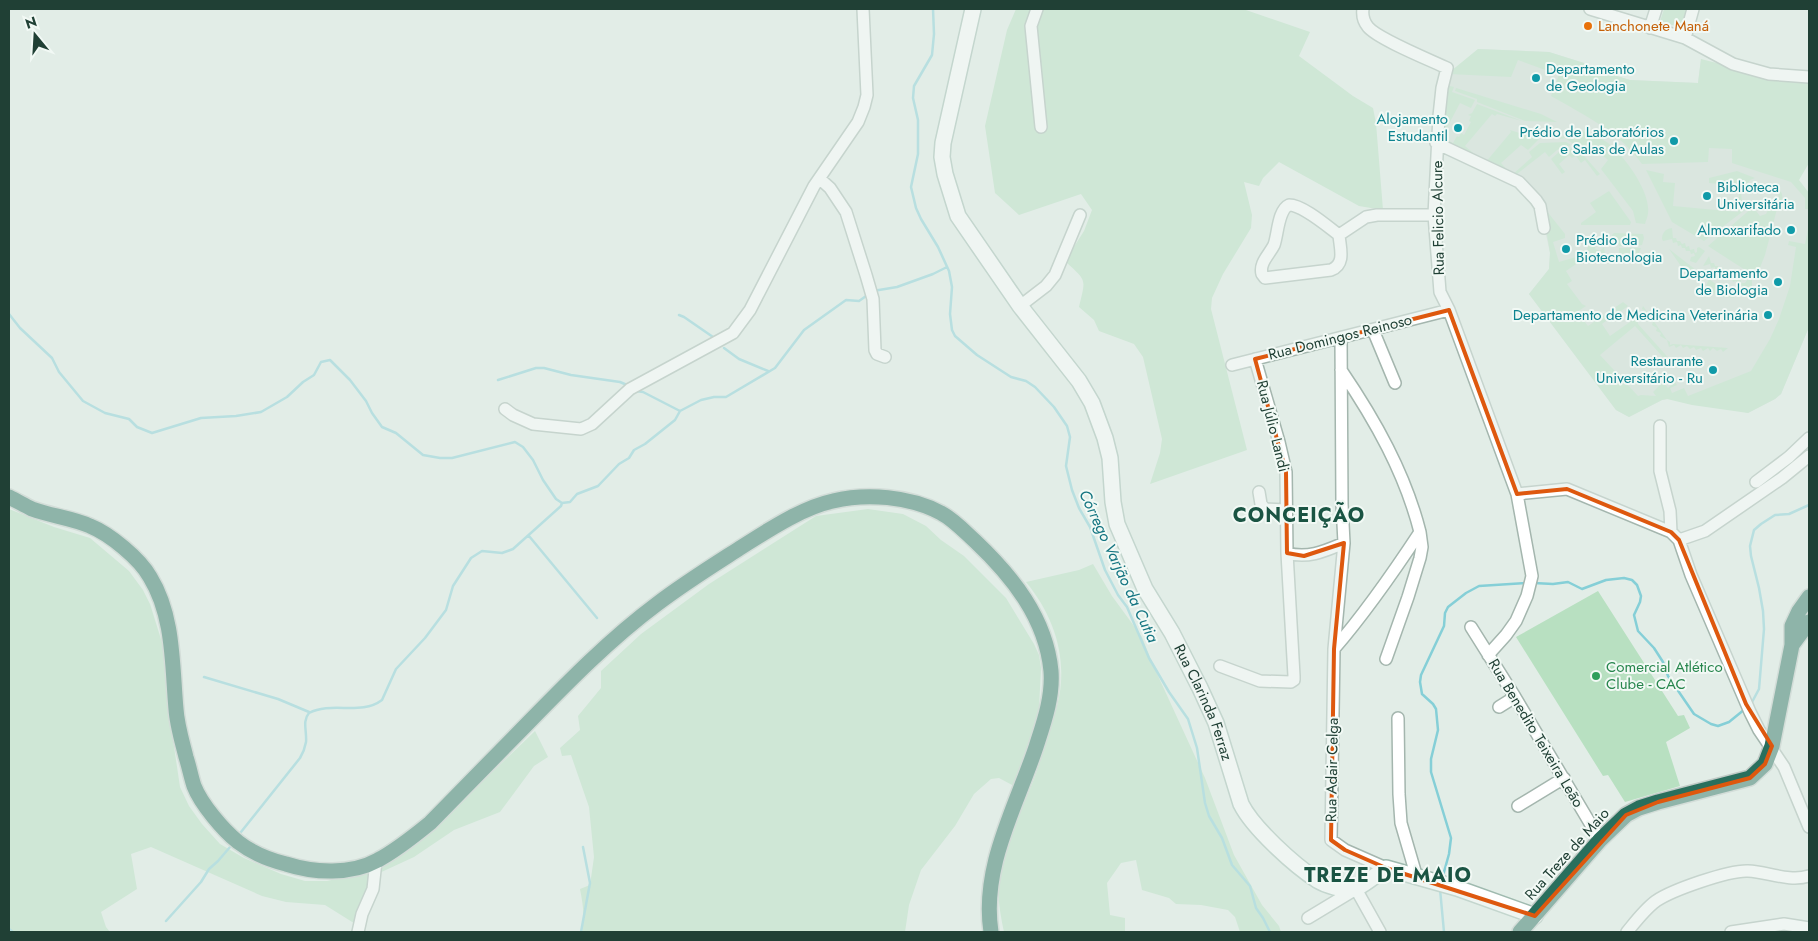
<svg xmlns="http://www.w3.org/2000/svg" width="1818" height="941" font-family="Jost,sans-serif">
<rect width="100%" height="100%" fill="#e2ede7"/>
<path fill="#d0ddd6" d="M1478 49 1549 52 1584 63 1597 70 1630 80 1698 83 1701 59 1809 198V327L1781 394 1775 399 1748 413 1687 396 1662 400 1629 417 1616 410 1529 294 1549 269 1550 253 1543 221 1518 180 1439 137 1449 74Z"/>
<path fill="#b8e0c1" d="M1016 9H1243L1310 32 1299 56 1353 96 1373 108 1376 123 1383 210 1359 206 1279 162 1263 178 1259 186 1244 182 1252 215 1251 228 1223 274 1212 298 1211 309 1247 450 1150 484 1160 453 1162 439 1143 357 1134 344 1099 331 1094 320 1079 307C1086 277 1087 282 1065 261L1084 231 1092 210 1081 194 1019 215 995 193 985 126 1007 30Z
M1664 9H1690L1684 29 1660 21Z
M1478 49 1549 52 1584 63 1597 70 1630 80 1698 83 1701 59 1753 72 1809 82V163L1799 180 1809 193V209H1805V198L1791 182 1732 163V149L1709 148 1708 162 1642 164C1620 132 1584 115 1551 96L1559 75 1518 60 1511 77 1449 74 1451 71Z
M1445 85 1454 87 1452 92 1475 100 1471 108 1460 103 1442 137 1453 143 1457 136 1459 137 1461 133 1464 135 1471 122 1469 121 1471 116 1468 115 1472 113 1477 104 1522 121 1497 114 1495 116 1492 114 1465 146 1485 163 1511 132 1510 130 1539 139 1528 150 1521 145 1501 163 1512 175 1532 157 1529 152 1540 143 1566 142 1571 145 1557 150 1549 157 1545 152 1517 174 1532 194 1485 163 1439 137Z
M1456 88 1541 114 1557 122 1525 121 1477 102V99L1455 91Z
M1579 129C1589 134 1600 137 1608 143 1624 155 1651 192 1648 213 1648 216 1646 220 1645 224L1636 223 1633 211 1601 169 1608 160 1596 150 1591 156 1565 138 1559 139V137H1562Z
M1574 148 1579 150 1600 174 1597 176 1585 160 1581 163 1576 156 1572 158 1569 155 1559 164 1565 172 1562 174 1551 159 1559 152Z
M1646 170 1664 174 1663 182 1675 183 1673 206 1738 212 1740 186 1709 183V178L1737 171 1755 178 1750 180 1741 192 1742 203 1750 206 1704 241 1672 222Z
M1766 182C1777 186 1789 194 1778 205L1765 255 1757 275H1753L1708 246 1753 207 1760 216 1766 214 1768 210 1779 197 1778 194 1770 188 1771 185Z
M1609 191 1631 222 1630 225H1581V223L1596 212 1590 203Z
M1542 205 1565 234V238L1553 242 1559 262 1576 257 1579 262 1566 271 1572 281 1567 284 1582 304 1586 306 1577 312 1588 326 1623 302 1628 306 1617 314 1613 309 1607 314 1610 318 1602 324 1610 336 1637 317 1638 324 1673 363 1670 365 1635 326 1600 355 1638 396 1641 395 1656 396 1653 392 1663 382 1668 388 1675 382 1677 385 1670 388 1672 393 1684 388 1688 396 1751 371 1770 339 1779 319 1790 286 1796 247 1788 245 1789 241 1805 244 1809 224V327L1781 394 1775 399 1748 413 1692 405 1667 399 1662 400 1629 417 1616 410 1529 294 1549 269 1550 253Z
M1672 228 1673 238H1676L1677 241H1680L1682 244 1685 243 1686 247 1689 246 1690 250 1694 249 1695 253 1697 252V248L1699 247 1705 251 1696 263 1690 261 1691 257 1695 256 1694 253 1691 254 1690 251H1686L1685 248H1682L1681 245 1678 246 1677 242 1673 243 1672 239 1663 241 1662 239C1662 233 1665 229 1672 228Z
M1614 233 1643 234 1644 238 1642 245 1634 246 1633 244 1635 240 1633 237 1629 240 1631 246H1619L1618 240 1612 239V235Z
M1603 236H1610V240H1605L1604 245H1596L1595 249 1600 251 1604 247 1605 254 1609 255 1611 259 1593 256 1587 249 1590 242Z
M1619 248H1641L1638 255 1635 258H1614L1611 255 1619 254Z
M1669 249 1696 270 1690 279Z
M1709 256 1711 263H1714L1715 266H1718L1719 269 1723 268 1724 272 1732 274V278L1736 277 1737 280H1741V283H1745L1748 279 1752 280V288L1748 294 1745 295 1743 292 1746 289V287H1742L1741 284 1737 285 1736 281 1733 282 1732 279H1729L1728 276H1724L1723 273H1720L1719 270H1715V267L1711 268 1710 264 1703 266Z
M1709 279 1735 298 1716 296 1714 293 1701 289 1706 286Z
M1643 306 1667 340 1670 342V345L1673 344 1728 348 1723 352 1721 349 1717 351 1713 348 1710 351 1708 348 1703 351 1701 348 1696 350 1694 347 1690 349 1687 346 1683 348 1681 345 1676 348 1674 345 1669 347 1667 340 1660 336 1661 333 1656 331 1657 328 1652 325 1653 322 1648 320 1650 317 1645 315 1646 311 1642 309Z
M9 509 54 527 90 538 129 571 143 590 150 604 165 652 166 684 170 697 172 733 180 787 189 806 202 824 220 844 244 858 281 874 305 881H327L353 875 430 832 535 731 548 757 534 766 500 812 454 830 414 857 375 875 357 925 325 905 286 902 262 896 151 847 131 854 137 889 101 912 106 927 110 932H9Z
M868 509 903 514 926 526 941 540 964 556 1006 598 1034 644 1039 655 1041 668 1039 708 1033 734 1014 786 999 778 991 779 974 794 955 826 921 870 909 905 905 932H582C585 917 583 904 580 889L590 885 594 857 589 807 571 755 562 756 560 748 580 730 578 716 601 688V671L641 634 709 584 816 516Z
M1093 564 1112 596 1142 637 1153 665 1205 778 1234 855 1262 905 1279 926 1281 932H1240L1235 917 1228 910 1201 905 1176 904 1169 898 1142 890 1136 860 1121 863 1107 883 1110 915 1125 918V932H1004C999 908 996 889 1001 864 1007 834 1023 808 1034 779 1039 766 1042 752 1047 739 1050 728 1054 717 1057 706 1069 661 1055 617 1026 582L1079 570Z
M1598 591 1678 716 1684 715 1690 728 1666 742 1680 786 1625 802 1608 775 1603 776 1516 637Z"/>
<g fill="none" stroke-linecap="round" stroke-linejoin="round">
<path stroke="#85cfd7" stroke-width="2.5" d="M933 9 934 34 932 55 914 86 913 98 918 120V154L911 187 916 208 921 219 938 247 949 271 952 287 950 314 952 330 955 336 977 355 1011 377 1026 381 1035 387 1054 407 1067 426 1070 437 1066 466 1072 490 1079 508 1090 527 1105 570 1118 595 1127 607 1149 658 1169 692 1188 719 1197 748 1205 803 1209 816 1222 838 1232 865 1250 886 1256 908 1263 918 1270 932
M873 291 897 287 933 274 947 267
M9 314 20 328 52 358 59 372 83 401 105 413 129 419 137 427 152 433 201 418 236 416 261 412 287 397 303 382 314 375 321 362 330 360 350 380 366 401 372 413 382 427 396 433 423 455 440 458H452L515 442 523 447 533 460 543 480 556 499 562 503 570 502 577 494 598 486 619 464 629 458 634 450 645 444 675 420 680 411 701 400 714 397H726L775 368 804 330 846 300 859 301 869 294
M679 315 684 317 713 337
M724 348 739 359 768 371
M498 380 536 368H544L571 375 620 382 627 385
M636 391 643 392 680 411
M529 536 597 618
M1534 583 1553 584 1568 582 1582 589 1606 580 1624 578 1632 580 1637 585 1641 596 1640 602 1634 615 1638 631 1654 648 1663 662 1668 676 1694 714 1711 724 1718 726 1729 722 1745 709
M204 677 278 699 309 712
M1751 704 1759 689 1764 629 1763 611 1759 588 1751 556 1750 546 1754 530 1761 524 1775 515 1789 514 1809 505
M241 832 300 758C303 753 305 748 306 742 307 731 302 721 309 713 332 701 361 716 382 700L396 669 425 638 446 610 453 586 471 558 482 551 502 553 513 549 561 506 562 503
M1442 879 1449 854 1451 838 1431 772V759L1438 730 1436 709 1433 704 1422 694 1420 682 1421 675 1444 626 1445 613 1448 607 1466 593 1479 586 1526 583
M1440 889 1444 932
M166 921 201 882 209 869 218 861 230 847
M9 929 13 932
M581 932 590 883 583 847"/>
<defs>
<path id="street" d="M1037 9 1031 26 1041 127
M1363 9C1362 16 1363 21 1368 27 1378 39 1430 60 1447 68L1442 88 1439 116 1434 215 1440 292 1449 310 1517 494 1532 576 1527 596 1516 621 1506 635 1488 655
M1590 9 1685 38 1733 64 1769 74 1809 77
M1650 28 1656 9
M1685 38 1693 9
M1436 143 1519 182 1536 200 1540 206 1544 228
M820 179 830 188 846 212 866 275 873 299 875 350 877 354 885 357
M1289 205C1303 205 1327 226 1339 235 1340 248 1346 264 1331 270L1265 278 1262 274C1259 263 1269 255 1274 245 1278 234 1278 210 1289 205Z
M1339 235 1366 217 1377 215H1434
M1020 306 1046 286 1055 275 1080 215
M1373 330 1395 383
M1341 338 1342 504 1344 543 1334 649 1331 840 1345 850 1386 868
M1232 365 1449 310
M505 409 513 415 533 424 581 429 592 424 630 389 733 333 750 310 814 186 858 122 864 107 867 95 863 9
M1660 426V471L1670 511 1671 532
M1756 482 1789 457 1809 438
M1259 492 1261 504 1265 509 1287 510
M1517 494 1567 489 1671 532 1679 540 1691 575 1750 712 1759 730 1784 767 1809 827
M1679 540 1705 531 1782 478 1809 456
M1287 553C1308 559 1325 551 1344 543
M1471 627 1515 697 1600 840
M1334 649C1366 612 1393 573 1420 532 1405 473 1375 420 1341 370
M1386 659 1408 597 1420 558 1422 547 1420 532
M1220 666 1260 681 1291 682 1294 680V676L1287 553 1286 472 1279 442 1255 359
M1499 707 1515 697
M1398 718 1399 794 1401 823 1417 878
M1518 806 1564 778
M1308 918 1356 889 1380 932
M358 932 362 914 373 889 376 861
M1627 932C1636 921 1645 909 1656 901 1672 890 1729 870 1748 871 1768 872 1789 882 1809 876
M1731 932 1784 924 1809 928"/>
<g id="secondary">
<path id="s1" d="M973 9 943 143 942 157 945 174 958 216 1020 306 1079 381 1092 403 1105 438 1110 458 1113 502 1117 524 1145 589 1172 633 1200 688 1216 723 1241 804C1253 828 1294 865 1317 880 1327 886 1342 890 1354 889 1362 887 1378 873 1386 868L1457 888 1535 916"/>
</g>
<path id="highway" d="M9 497C17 501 24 505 32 509 51 516 72 518 90 526 110 534 140 559 150 577 174 616 172 665 176 709 177 725 182 741 186 757 189 766 191 777 194 786 201 804 223 830 238 842 251 852 270 860 286 864 314 873 351 875 378 860 397 850 414 836 430 823 462 790 495 757 527 724 568 682 610 639 657 604 683 584 712 566 740 548 767 531 801 508 833 501 866 493 910 496 941 513 953 519 964 531 975 541 1012 576 1046 618 1051 671 1053 697 1044 722 1036 747 1016 807 981 867 991 932
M1792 645 1809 622
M1520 932 1600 840 1626 815 1639 808 1658 802 1750 778 1765 764 1772 746 1792 645V626L1799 611 1809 597"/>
</defs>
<use href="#street" stroke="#a4b6ae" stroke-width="14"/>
<use href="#secondary" stroke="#9fbaaf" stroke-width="18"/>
<use href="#highway" stroke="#c1cac6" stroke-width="18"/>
<use href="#street" stroke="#fff" stroke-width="11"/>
<use href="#secondary" stroke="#fff" stroke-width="15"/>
<use href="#highway" stroke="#296f5d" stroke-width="15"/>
</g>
<path d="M0 0H1818V941H0ZM1449 310 1517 494 1567 489 1671 532 1679 540 1746 704 1772 746 1765 764 1750 778 1658 802 1626 815 1535 916 1386 868 1345 850 1331 840 1334 649 1344 543 1304 556 1287 553 1286 472 1255 359Z" fill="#e2ede7" fill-opacity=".55" fill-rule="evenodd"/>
<path fill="none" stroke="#de580e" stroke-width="4" stroke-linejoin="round" d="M1449 310 1517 494 1567 489 1671 532 1679 540 1746 704 1772 746 1765 764 1750 778 1658 802 1626 815 1535 916 1386 868 1345 850 1331 840 1334 649 1344 543 1304 556 1287 553 1286 472 1255 359Z"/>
<circle fill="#e8710a" stroke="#f2f9f5" stroke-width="2" cx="1588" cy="26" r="5"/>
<g fill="#0f9aa8" stroke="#f2f9f5" stroke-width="2">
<circle cx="1536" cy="78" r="5"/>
<circle cx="1458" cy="128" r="5"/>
<circle cx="1674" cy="141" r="5"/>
<circle cx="1707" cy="196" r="5"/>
<circle cx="1791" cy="230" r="5"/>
<circle cx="1566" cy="249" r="5"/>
<circle cx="1778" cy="282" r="5"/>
<circle cx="1768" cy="315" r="5"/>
<circle cx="1713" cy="370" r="5"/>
</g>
<circle fill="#2e9e5b" stroke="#f2f9f5" stroke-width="2" cx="1596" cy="676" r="5"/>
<g text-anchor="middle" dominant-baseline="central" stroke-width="4" stroke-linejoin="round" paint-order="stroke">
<g font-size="15" fill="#c56008" stroke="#f2f9f5" text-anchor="start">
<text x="1598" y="26">Lanchonete Maná</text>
</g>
<g font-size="15" fill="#0d838f" stroke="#f2f9f5" text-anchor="end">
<text x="1546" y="69" text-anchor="start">Departamento<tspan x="1546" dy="17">de Geologia</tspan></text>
<text x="1448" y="119">Alojamento<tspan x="1448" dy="17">Estudantil</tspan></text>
<text x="1664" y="132">Prédio de Laboratórios<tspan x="1664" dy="17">e Salas de Aulas</tspan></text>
<text x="1717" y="187" text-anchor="start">Biblioteca<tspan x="1717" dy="17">Universitária</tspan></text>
<text x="1781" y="230">Almoxarifado</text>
<text x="1576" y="240" text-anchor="start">Prédio da<tspan x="1576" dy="17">Biotecnologia</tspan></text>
<text x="1768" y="273">Departamento<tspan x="1768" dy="17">de Biologia</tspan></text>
<text x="1758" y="315">Departamento de Medicina Veterinária</text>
<text x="1703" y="361">Restaurante<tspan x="1703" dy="17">Universitário - Ru</tspan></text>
</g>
<g font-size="15" fill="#204035" stroke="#f2f9f5">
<text transform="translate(1438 218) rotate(-91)">Rua Felicio Alcure</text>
<text transform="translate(1340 337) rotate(-14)">Rua Domingos Reinoso</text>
<text transform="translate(1273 426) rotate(76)">Rua Júlio Landi</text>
<text stroke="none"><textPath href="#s1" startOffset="766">Rua Clarinda Ferraz</textPath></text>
<text transform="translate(1536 733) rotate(59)">Rua Benedito Teixeira Leão</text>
<text transform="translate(1332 770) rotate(-89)">Rua Adair Celga</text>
<text transform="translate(1567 854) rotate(-48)">Rua Treze de Maio</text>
</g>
<g font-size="15" fill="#27864d" stroke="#f2f9f5" text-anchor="start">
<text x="1606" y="667">Comercial Atlético<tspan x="1606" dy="17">Clube - CAC</tspan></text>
</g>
<g font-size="16" font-style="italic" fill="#147581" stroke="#f2f9f5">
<text transform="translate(1119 566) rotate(65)">Córrego Varjão da Cutia</text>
</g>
<g font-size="20" font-weight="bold" letter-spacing="1" fill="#1a5443" stroke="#f2f9f5">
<text x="1299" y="515">CONCEIÇÃO</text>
<text x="1388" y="875">TREZE DE MAIO</text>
</g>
</g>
<rect width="1818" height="941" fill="none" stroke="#204035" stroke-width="20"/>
<g transform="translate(35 35) rotate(342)" stroke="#f2f9f5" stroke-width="4" paint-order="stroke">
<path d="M0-4L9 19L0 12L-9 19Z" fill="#204035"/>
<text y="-8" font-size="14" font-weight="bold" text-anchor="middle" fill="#204035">N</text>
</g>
</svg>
